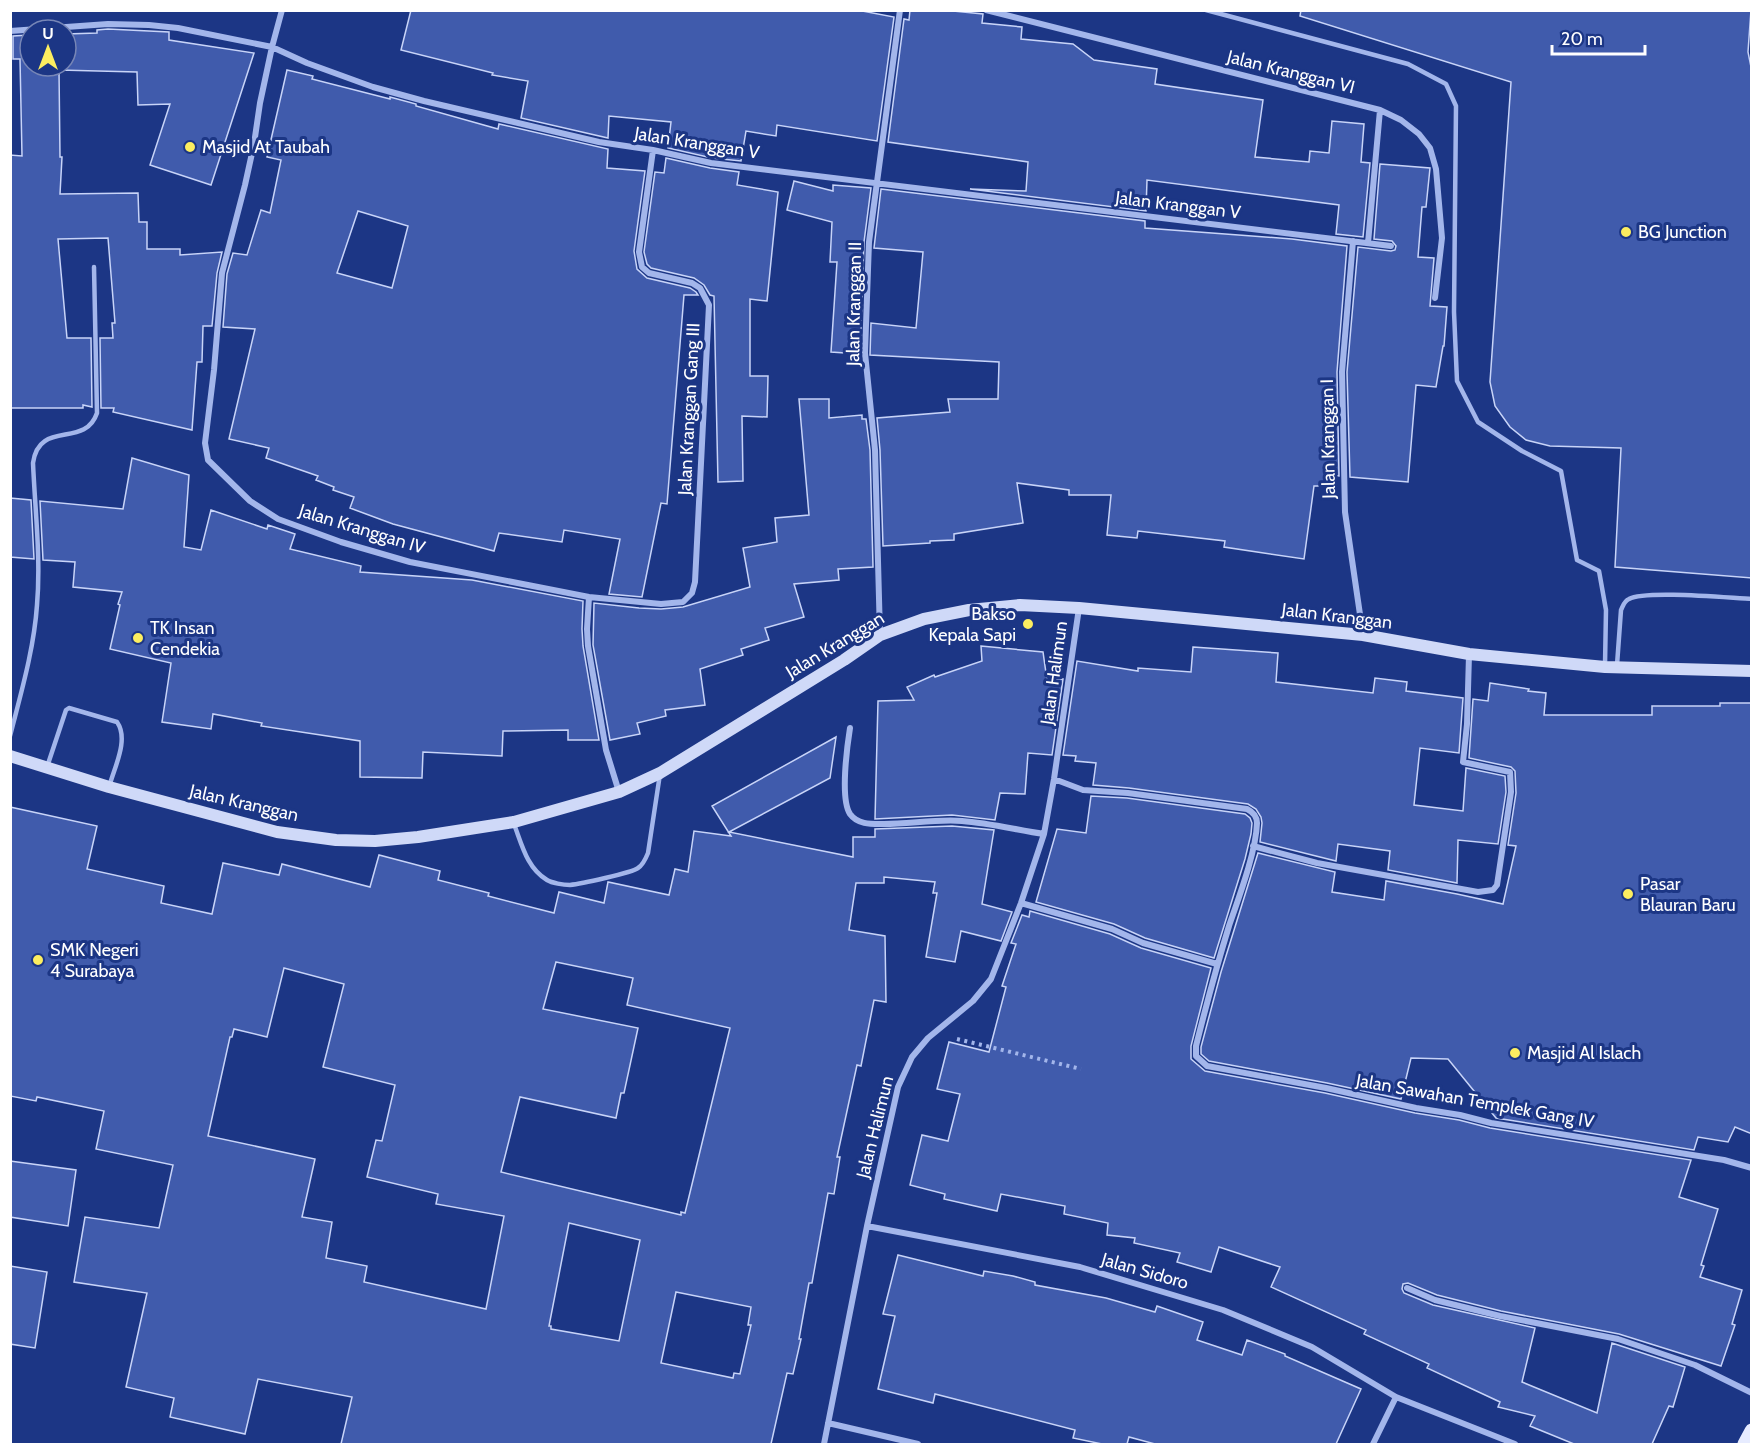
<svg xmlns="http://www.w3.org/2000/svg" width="1762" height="1455" font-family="Cabin,sans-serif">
<rect width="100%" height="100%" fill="#1c3685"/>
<path fill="#405bac" stroke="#c8d4f8" stroke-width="1.5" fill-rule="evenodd" d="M411 10H857L894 17 877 141 777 125 776 136 746 131 741 161 712 158 668 148 671 122 609 116 608 138 521 118 528 81 492 75 493 73 401 50Z
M910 10H943L983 14 982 23 1022 27 1021 39 1073 44 1094 60 1157 69 1155 84 1263 100 1255 157 1309 162 1310 151 1329 153 1332 121 1364 124 1361 162 1370 163 1363 237 1336 234 1339 205 1147 180 1146 211 970 189 1026 191 1028 162 888 142 904 19 909 20Z
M1301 10H1751L1748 52 1752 72V578L1615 567 1621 448 1550 446 1526 440 1510 427 1495 406 1490 382 1511 82 1300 16Z
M108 29 169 32V40L254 53 211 185 150 165 170 104 138 105 137 72 59 70 60 157H62L60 194 138 193 139 222H147V249H180V255L222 252 217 273 212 326H203L202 362H197L192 430 113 412 114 408H101L100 338H113L112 323H115L108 238 58 239 67 338H91L92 407 83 405V408H10V155L22 156 20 59H13V36L30 35V66H66V34L97 33V30Z
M287 70 313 76 312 79 390 99V97L416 104V106L498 129 499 124 608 149 607 168 645 171 634 251 637 269 647 278 690 288 696 292 698 295H684L667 504 661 503 642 597 609 594 620 539 564 530 562 542 499 533 494 551 393 524 350 508 354 497 333 490 334 487 316 480 318 476 266 458 269 448 229 439 255 329 223 327 227 274 233 253 247 255 261 210 270 213 281 160 267 157ZM358 211 408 226 392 288 337 273Z
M666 158 710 168 739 172 737 185 778 192 767 301 750 299V376H768L767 417 742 416 743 481 718 482 714 296 710 295 704 285 694 278 651 268 647 264 644 252 655 172 664 173Z
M1380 164 1430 168 1426 207H1422L1418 257 1434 258 1430 306 1447 307 1444 346H1443L1436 387 1416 385 1408 482 1350 477 1347 372 1358 247 1391 251 1395 250 1396 246 1392 241 1374 239Z
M794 181 833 191V185L871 188 864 242 860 354 831 352 837 262H830L832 222 787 210Z
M881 189 1145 221V228L1292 239 1347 246 1337 372 1339 476 1331 475V486H1314L1304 559 1224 547 1225 541 1138 531 1137 538 1107 535 1111 495H1069V490L1017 483 1023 523 954 534V540L930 541V543L883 546 880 450 877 418 950 412 948 399H998L999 362 870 355 871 323 916 328 923 252 874 248Z
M799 399H829V418L862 415V419H866L870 450 873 567 838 569 839 580 794 584 804 617 765 628 769 640 741 649 743 655 700 669 705 705 665 710 666 716 637 723 640 734 610 740 593 645 594 603 639 608 661 609 683 607 750 587 743 548 777 542 775 518 809 515Z
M132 458 189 475 184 547 201 550 211 510 267 529 268 525 295 534 290 549 361 566 360 572 472 580 583 601 582 629 583 646 599 740H568V730L503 731 502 756 423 752 422 778 360 777V741L261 726 262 723 213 714 211 729 162 722 171 663 110 649 120 605 118 604 122 592 73 587 75 562 43 560 40 501 123 509Z
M10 498 31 500 34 559 10 557Z
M981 646 1043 652 1047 680 1063 679 1052 755 1028 753 1025 794 1000 793 995 820 952 815 875 819 878 701 914 700 907 687 934 675 935 677 982 661Z
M1193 647 1278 653 1276 682 1373 693 1375 678 1407 682 1406 691 1463 698 1459 753 1420 748 1414 805 1463 811 1466 768 1505 776 1506 792 1498 844 1458 840 1457 883 1388 870 1390 851 1338 844 1336 861 1260 842 1262 823 1261 817 1256 809 1248 804 1129 788 1093 785 1096 763 1075 761 1076 756 1063 755 1077 661 1138 671V668L1191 672Z
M1490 683 1529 689 1528 691 1546 693 1544 715H1652V706H1720V703H1752V1134L1735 1127 1728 1142 1698 1137 1694 1150 1496 1118 1448 1059 1411 1058 1401 1099 1327 1083 1209 1061 1201 1054V1047L1221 972 1258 853 1335 872 1332 892 1384 900 1386 881 1457 894 1503 904 1516 846 1508 845 1516 793 1515 771 1511 767 1469 758 1473 699 1488 701Z
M836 737 830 778 729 832 853 857V837H875V829L952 826 994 830 982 904 1012 912 1001 941 961 931 955 962 926 957 937 893H933L935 882 884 877V883H856L849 930 885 936 886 1002 874 1000 861 1066 857 1065 837 1157H840L834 1194 828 1193 812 1283H809L799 1339H801L793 1374 787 1373 771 1444H341L352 1397 258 1379 245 1434 170 1417 174 1398 126 1387 147 1293 74 1282 85 1217 159 1228 173 1165 96 1149 104 1111 37 1097 36 1101 10 1096V807L97 826 87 869 164 886 161 903 212 914 223 863 279 875 282 864 370 887 379 855 440 871 438 880 489 893 488 896 554 913 559 892 604 903 608 882 669 895 675 869 688 872 694 831 731 836 712 806ZM556 962 633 978 627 1005 730 1028 685 1213 681 1212V1215L501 1172 520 1097 616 1118 621 1093H624L638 1028 543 1009ZM284 968 344 984 323 1067 395 1085 382 1141 376 1140 367 1177 438 1194 436 1204 504 1216 486 1309 364 1282 367 1266 326 1258 332 1222 302 1217 315 1159 208 1136 230 1037H232L234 1029 267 1037ZM569 1223 640 1240 619 1341 551 1329V1326H549ZM676 1292 751 1307 748 1325H751L740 1374 734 1373 733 1378 661 1363Z
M1091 796 1127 798 1245 814 1250 818 1252 823 1251 834 1245 859 1214 958 1145 938 1114 924 1036 902 1057 829 1086 833Z
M1030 911 1110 934 1141 948 1211 968 1191 1046V1059L1205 1071 1325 1093 1415 1113 1459 1120 1490 1128 1691 1160 1679 1197 1718 1209 1701 1265 1704 1266 1700 1277 1742 1290 1732 1324 1735 1325 1721 1366 1619 1334 1501 1311 1437 1295 1408 1283 1403 1284 1402 1289 1404 1293 1433 1305 1535 1328 1522 1382 1597 1413 1612 1343 1685 1367 1673 1407 1669 1406 1652 1444H1574L1530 1426 1535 1416 1498 1407 1500 1402 1427 1368 1429 1364 1364 1334 1366 1330 1271 1287 1280 1267 1219 1247 1211 1272 1177 1262 1180 1253 1134 1243 1135 1238 1107 1235 1108 1223 1064 1214 1065 1206 1001 1194 997 1211 944 1199 945 1194 910 1185 922 1135 948 1141 960 1094 937 1089 949 1042 989 1052 1006 987 1002 986 1016 944 1011 943 1022 915 1029 917Z
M10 1161 76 1170 68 1226 10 1217Z
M898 1255 983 1276 984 1271 1013 1276 1035 1282V1285L1106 1298 1155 1312 1157 1306 1203 1322 1197 1340 1242 1355 1247 1340 1285 1354V1356L1361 1389 1336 1444H1155L1129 1437 1127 1444H1102L1073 1438 1075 1430 935 1394 933 1403 878 1389 895 1316 883 1314Z
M10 1266 47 1272 35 1348 10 1344Z"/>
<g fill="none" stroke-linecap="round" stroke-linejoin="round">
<path stroke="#a3b6eb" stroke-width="4" stroke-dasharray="3 4.5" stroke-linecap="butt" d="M957 1039 1081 1069"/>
<path stroke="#a3b6eb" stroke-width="4.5" d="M1206 10 1408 64 1446 84 1456 106 1454 312 1457 381 1478 422 1522 451 1561 471 1577 560 1599 571 1606 610 1605 665
M1617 665 1621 610C1623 606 1624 601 1629 599 1645 590 1729 598 1752 599
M10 736C21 693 34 649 37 605 41 558 35 510 33 463 39 419 85 449 97 413L94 267
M47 767 66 710 69 708 117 722C129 739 115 766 110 784
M514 824C522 845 527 868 547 880 552 883 563 885 570 885 579 884 632 873 638 868 643 865 646 858 648 853L660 774"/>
<path stroke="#a3b6eb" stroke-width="6" d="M282 10 272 47 260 103 254 144 245 185 222 273 214 370 205 443 208 460 250 501 278 519 341 542 410 562 589 597 661 604 683 602 692 593 695 582 709 305 700 288 692 283 649 273 642 267 639 252 653 150
M986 10 1380 110 1401 120 1419 134 1430 148 1436 169 1442 238 1435 298
M10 31 108 24 149 25 178 28 272 47 307 63 373 87 424 101 599 142 653 150 711 163 1391 246
M1353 241 1342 372 1345 512 1363 635
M1368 243 1380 110
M589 597 587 629 588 646 606 750 619 792
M880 635 875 450 865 353 869 242 900 10
M850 728C847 747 840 799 850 814 858 825 872 824 884 824 910 824 936 819 962 821 989 823 1017 830 1044 834
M1054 779 1083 790 1128 793 1247 809C1253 812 1257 816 1257 823 1256 852 1239 897 1229 926 1217 965 1206 1006 1196 1046V1056L1207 1066 1326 1088 1416 1108 1460 1115 1491 1123 1724 1160 1752 1168
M1253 846 1317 863 1478 892 1493 890 1497 885 1511 792 1510 772 1463 762 1467 724 1469 655
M1021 903 1112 929 1143 943 1217 964
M867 1226 1080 1267 1223 1310 1312 1347 1396 1397 1515 1444
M1407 1288 1435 1300 1500 1316 1618 1339 1695 1365 1752 1393
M828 1423 918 1444
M824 1444 867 1226 898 1087 912 1057 928 1038 973 1001 991 979 1021 903 1044 834 1054 779 1079 608
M1373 1444 1396 1397"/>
<path stroke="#cfd9f8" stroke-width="12" d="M10 756 109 787 277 832 336 840 375 841 418 837 514 822 619 792 660 773 844 660 880 635 924 619 969 610 1020 605 1079 608 1363 635 1469 654 1605 667 1752 671"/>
<path stroke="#e7ecff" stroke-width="15" d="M1745 1444 1752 1431"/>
</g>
<g fill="#fced60" stroke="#1c3685" stroke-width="2">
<circle cx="190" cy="147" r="6"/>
<circle cx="1626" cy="232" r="6"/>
<circle cx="1028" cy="624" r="6"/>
<circle cx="138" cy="638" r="6"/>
<circle cx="1628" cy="894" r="6"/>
<circle cx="38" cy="960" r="6"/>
<circle cx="1515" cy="1053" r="6"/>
</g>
<g text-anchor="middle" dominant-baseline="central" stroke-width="6" stroke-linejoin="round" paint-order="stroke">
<g font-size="18" fill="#fff" stroke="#1c3685">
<text transform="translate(1291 72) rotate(14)">Jalan Kranggan VI</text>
<text transform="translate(697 143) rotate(9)">Jalan Kranggan V</text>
<text transform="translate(1178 205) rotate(7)">Jalan Kranggan V</text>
<text transform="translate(854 304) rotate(-89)">Jalan Kranggan II</text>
<text transform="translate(689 409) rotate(-87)">Jalan Kranggan Gang III</text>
<text transform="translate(1328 439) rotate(-91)">Jalan Kranggan I</text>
<text transform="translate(362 529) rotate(17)">Jalan Kranggan IV</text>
<text transform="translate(1337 616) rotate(7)">Jalan Kranggan</text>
<text transform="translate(835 645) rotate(-31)">Jalan Kranggan</text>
<text transform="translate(1054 673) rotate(-82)">Jalan Halimun</text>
<text transform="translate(244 803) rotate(13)">Jalan Kranggan</text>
<text transform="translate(1475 1101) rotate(10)">Jalan Sawahan Templek Gang IV</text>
<text transform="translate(875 1127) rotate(-76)">Jalan Halimun</text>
<text transform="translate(1145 1271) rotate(16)">Jalan Sidoro</text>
</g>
<g font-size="18" fill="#fff" stroke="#1c3685" text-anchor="start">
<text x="202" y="147">Masjid At Taubah</text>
<text x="1638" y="232">BG Junction</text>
<text x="1016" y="614" text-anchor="end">Bakso<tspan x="1016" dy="21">Kepala Sapi</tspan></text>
<text x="150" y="628">TK Insan<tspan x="150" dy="21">Cendekia</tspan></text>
<text x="1640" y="884">Pasar<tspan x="1640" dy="21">Blauran Baru</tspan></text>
<text x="50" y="950">SMK Negeri<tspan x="50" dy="21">4 Surabaya</tspan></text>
<text x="1527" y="1053">Masjid Al Islach</text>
</g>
</g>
<rect width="1762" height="1455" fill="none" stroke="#ffffff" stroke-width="24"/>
<g transform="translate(48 48)"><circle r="28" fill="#1c3685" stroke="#7786b6" stroke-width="1.5"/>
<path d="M0-4.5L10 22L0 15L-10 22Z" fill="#fced60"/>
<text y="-9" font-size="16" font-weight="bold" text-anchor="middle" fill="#ffffff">U</text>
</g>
<path d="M1552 45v9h93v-9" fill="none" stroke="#ffffff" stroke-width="3"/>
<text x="1561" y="45" font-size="18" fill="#ffffff" stroke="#1c3685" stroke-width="4.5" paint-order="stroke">20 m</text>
</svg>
